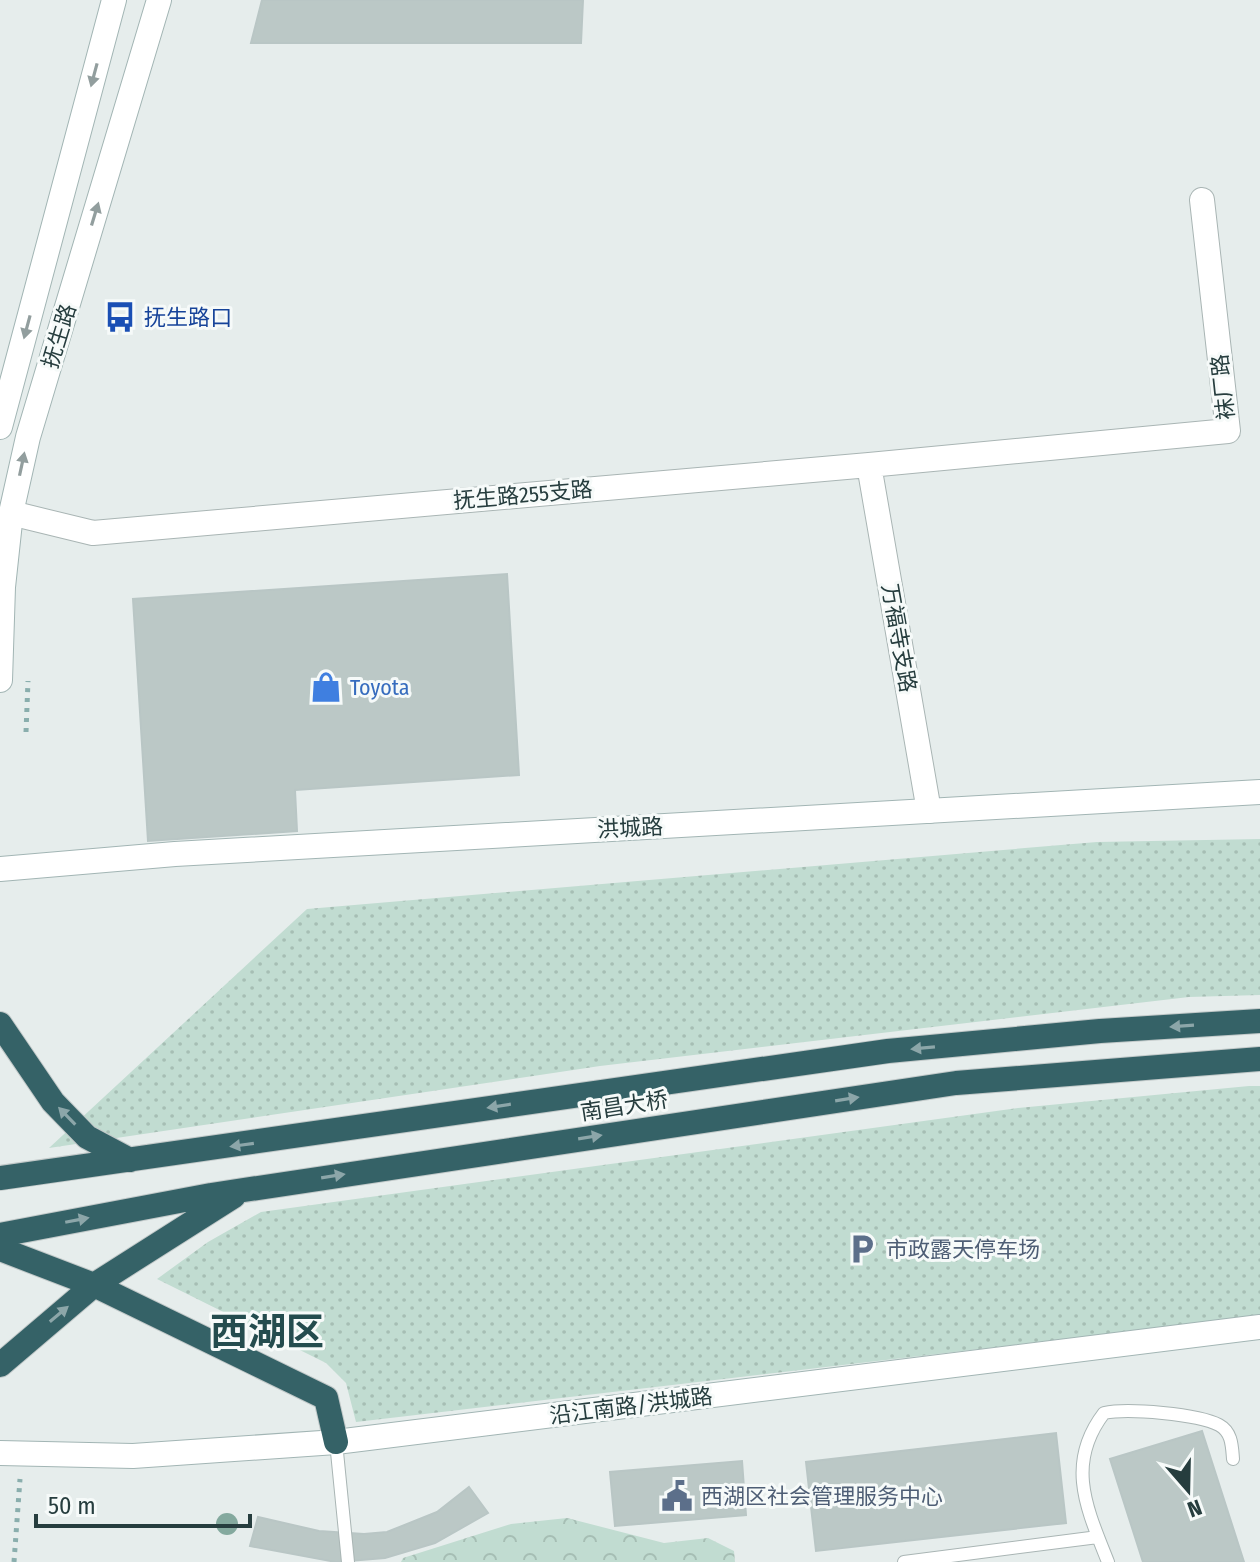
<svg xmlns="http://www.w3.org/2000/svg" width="1260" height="1562" font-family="'Fira Sans Condensed','Noto Sans SC',sans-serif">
<defs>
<pattern id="forest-crowns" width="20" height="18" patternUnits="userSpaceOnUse" patternTransform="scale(2)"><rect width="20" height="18" fill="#c1dcd1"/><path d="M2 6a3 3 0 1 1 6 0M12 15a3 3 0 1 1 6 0" fill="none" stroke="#a6beb4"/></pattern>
<pattern id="park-dots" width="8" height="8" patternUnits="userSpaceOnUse" patternTransform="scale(2)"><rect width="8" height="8" fill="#c1dcd1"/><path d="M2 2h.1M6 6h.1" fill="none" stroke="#a6beb4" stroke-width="1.8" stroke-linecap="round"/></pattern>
</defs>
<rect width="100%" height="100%" fill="#e6edec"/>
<path fill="url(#forest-crowns)" d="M567 1518 664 1543 708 1538 734 1551 735 1562H401L403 1558 511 1524Z"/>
<path fill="url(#park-dots)" d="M1260 839V995L1189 997 600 1066 49 1148 307 909 1097 842Z
M1249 1086H1260V1316L356 1422 346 1383 326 1363 157 1279 208 1242 261 1212 1018 1108Z"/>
<path fill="#bbc8c6" stroke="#b9c6c5" stroke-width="2" d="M262 0H583L581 43H251Z
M507 574 519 775 295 790 297 831 148 841 133 599Z
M1202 1431 1244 1562H1143L1110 1459Z
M1056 1433 1066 1523 816 1551 806 1462Z
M742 1461 746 1515 615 1526 610 1472Z
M469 1487 488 1513 435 1543 385 1558 336 1562 250 1546 258 1517 319 1531 364 1534 387 1532 437 1512Z"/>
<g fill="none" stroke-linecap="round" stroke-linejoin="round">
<defs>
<path id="lane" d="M336 1442 348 1562
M904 1562 1098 1537
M1108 1562C1087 1509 1065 1464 1104 1413 1128 1408 1198 1414 1219 1425 1232 1432 1232 1446 1233 1459"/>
<path id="street" d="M869 465 929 811
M11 513 93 533 869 465 1228 431 1202 200"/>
<path id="secondary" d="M0 427 114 0
M0 680 3 587 11 513 28 437 159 0
M0 869 175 854 1260 792
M0 1453 133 1456 336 1442 1260 1327"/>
<path id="highway" d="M0 1024 53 1102 87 1137 130 1160
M0 1178 888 1051 1100 1031 1260 1021
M0 1235 211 1195 956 1083 1260 1059
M0 1249 94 1285 326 1398 336 1442
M0 1365 94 1285 234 1196"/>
</defs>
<use href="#lane" stroke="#a9b5b4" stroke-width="14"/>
<use href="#street" stroke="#a9b5b4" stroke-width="26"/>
<use href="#secondary" stroke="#a2b5b4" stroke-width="26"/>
<use href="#highway" stroke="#c2c9c9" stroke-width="26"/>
<path stroke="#8aaead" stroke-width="5" stroke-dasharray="4 6" stroke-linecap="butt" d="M26 732 28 681
M14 1562 20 1479"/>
<use href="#lane" stroke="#fff" stroke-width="12"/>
<use href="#street" stroke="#fff" stroke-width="24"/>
<use href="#secondary" stroke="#fff" stroke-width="24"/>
<use href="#highway" stroke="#356267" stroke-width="24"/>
</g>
<circle fill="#84a99e" cx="227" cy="1524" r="11"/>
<defs><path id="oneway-solid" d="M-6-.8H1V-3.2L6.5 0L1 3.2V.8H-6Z" transform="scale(2)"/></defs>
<g fill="#929e9e">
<use href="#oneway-solid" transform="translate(94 75) rotate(105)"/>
<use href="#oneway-solid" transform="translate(95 214) rotate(-73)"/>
<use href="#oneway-solid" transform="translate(27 327) rotate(105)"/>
<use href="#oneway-solid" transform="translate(22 464) rotate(-78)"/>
</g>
<g fill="#8ca6a9">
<use href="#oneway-solid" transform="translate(1182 1026) rotate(176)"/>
<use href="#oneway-solid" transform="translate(923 1048) rotate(175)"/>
<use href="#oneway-solid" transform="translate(847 1099) rotate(-9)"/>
<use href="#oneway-solid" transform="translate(499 1106) rotate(171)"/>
<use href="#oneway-solid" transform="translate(67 1116) rotate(-134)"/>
<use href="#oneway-solid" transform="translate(590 1137) rotate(-9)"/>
<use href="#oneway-solid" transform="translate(242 1145) rotate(172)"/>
<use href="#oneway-solid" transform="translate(333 1176) rotate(-9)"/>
<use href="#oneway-solid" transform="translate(77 1220) rotate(-11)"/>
<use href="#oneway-solid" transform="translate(59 1314) rotate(-40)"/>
</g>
<defs>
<symbol id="bus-bare" viewBox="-9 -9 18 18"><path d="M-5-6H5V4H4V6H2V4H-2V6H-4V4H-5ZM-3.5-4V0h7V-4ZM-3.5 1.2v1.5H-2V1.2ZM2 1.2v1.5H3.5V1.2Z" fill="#1a4fb4" stroke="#f6faf9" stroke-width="2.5" paint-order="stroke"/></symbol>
<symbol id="shop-bare" viewBox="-9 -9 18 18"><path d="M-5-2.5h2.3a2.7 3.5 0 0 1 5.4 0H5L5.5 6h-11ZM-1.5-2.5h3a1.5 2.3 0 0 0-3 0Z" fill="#3f7fe0" stroke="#f6faf9" stroke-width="2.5" paint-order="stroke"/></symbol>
<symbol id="parking-bare" viewBox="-9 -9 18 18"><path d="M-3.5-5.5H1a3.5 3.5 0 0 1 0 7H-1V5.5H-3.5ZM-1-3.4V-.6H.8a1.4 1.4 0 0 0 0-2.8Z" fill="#5c6f8a" stroke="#f6faf9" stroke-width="2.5" paint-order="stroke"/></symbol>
<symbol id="civic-bare" viewBox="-9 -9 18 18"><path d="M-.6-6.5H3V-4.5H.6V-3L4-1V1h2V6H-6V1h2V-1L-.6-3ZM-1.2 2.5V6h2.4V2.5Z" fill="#5c6f8a" stroke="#f6faf9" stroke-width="2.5" paint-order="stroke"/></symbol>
</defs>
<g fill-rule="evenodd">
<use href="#bus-bare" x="98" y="295" width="44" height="44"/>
<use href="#shop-bare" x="304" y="665" width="44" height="44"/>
<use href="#parking-bare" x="840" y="1227" width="44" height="44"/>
<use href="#civic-bare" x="655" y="1474" width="44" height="44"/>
</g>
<g text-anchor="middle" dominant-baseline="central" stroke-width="6" stroke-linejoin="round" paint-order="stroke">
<g font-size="22" fill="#164399" stroke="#f6faf9" text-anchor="start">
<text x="144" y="317">抚生路口</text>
</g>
<g font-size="22" fill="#263d3e" stroke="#f6faf9">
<text transform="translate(59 336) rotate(-73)">抚生路</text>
<text transform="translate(1223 387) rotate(-96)">袜厂路</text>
<text transform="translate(523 495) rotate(-5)">抚生路255支路</text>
<text transform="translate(899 638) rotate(80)">万福寺支路</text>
<text transform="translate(630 828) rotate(-3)">洪城路</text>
<text transform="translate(624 1106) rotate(-9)">南昌大桥</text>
<text transform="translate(631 1406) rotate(-7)">沿江南路/洪城路</text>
</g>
<g font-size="22" fill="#366cbe" stroke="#f6faf9" text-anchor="start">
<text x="350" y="687">Toyota</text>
</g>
<g font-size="22" fill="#4e5e75" stroke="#f6faf9" text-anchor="start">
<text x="886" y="1249">市政露天停车场</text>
<text x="701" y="1496">西湖区社会管理服务中心</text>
</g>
<g font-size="38" font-weight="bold" fill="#244c4e" stroke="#f6faf9">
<text x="267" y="1332">西湖区</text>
</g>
</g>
<g transform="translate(1188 1490) rotate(160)" stroke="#f6faf9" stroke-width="6" paint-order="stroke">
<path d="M0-6L14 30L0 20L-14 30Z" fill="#263d3e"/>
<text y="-12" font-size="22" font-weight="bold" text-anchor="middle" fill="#263d3e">N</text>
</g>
<path d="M36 1514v12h214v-12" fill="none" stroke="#263d3e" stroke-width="4"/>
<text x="48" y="1514" font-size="24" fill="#263d3e" stroke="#f6faf9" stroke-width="6" paint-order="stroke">50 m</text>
</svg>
